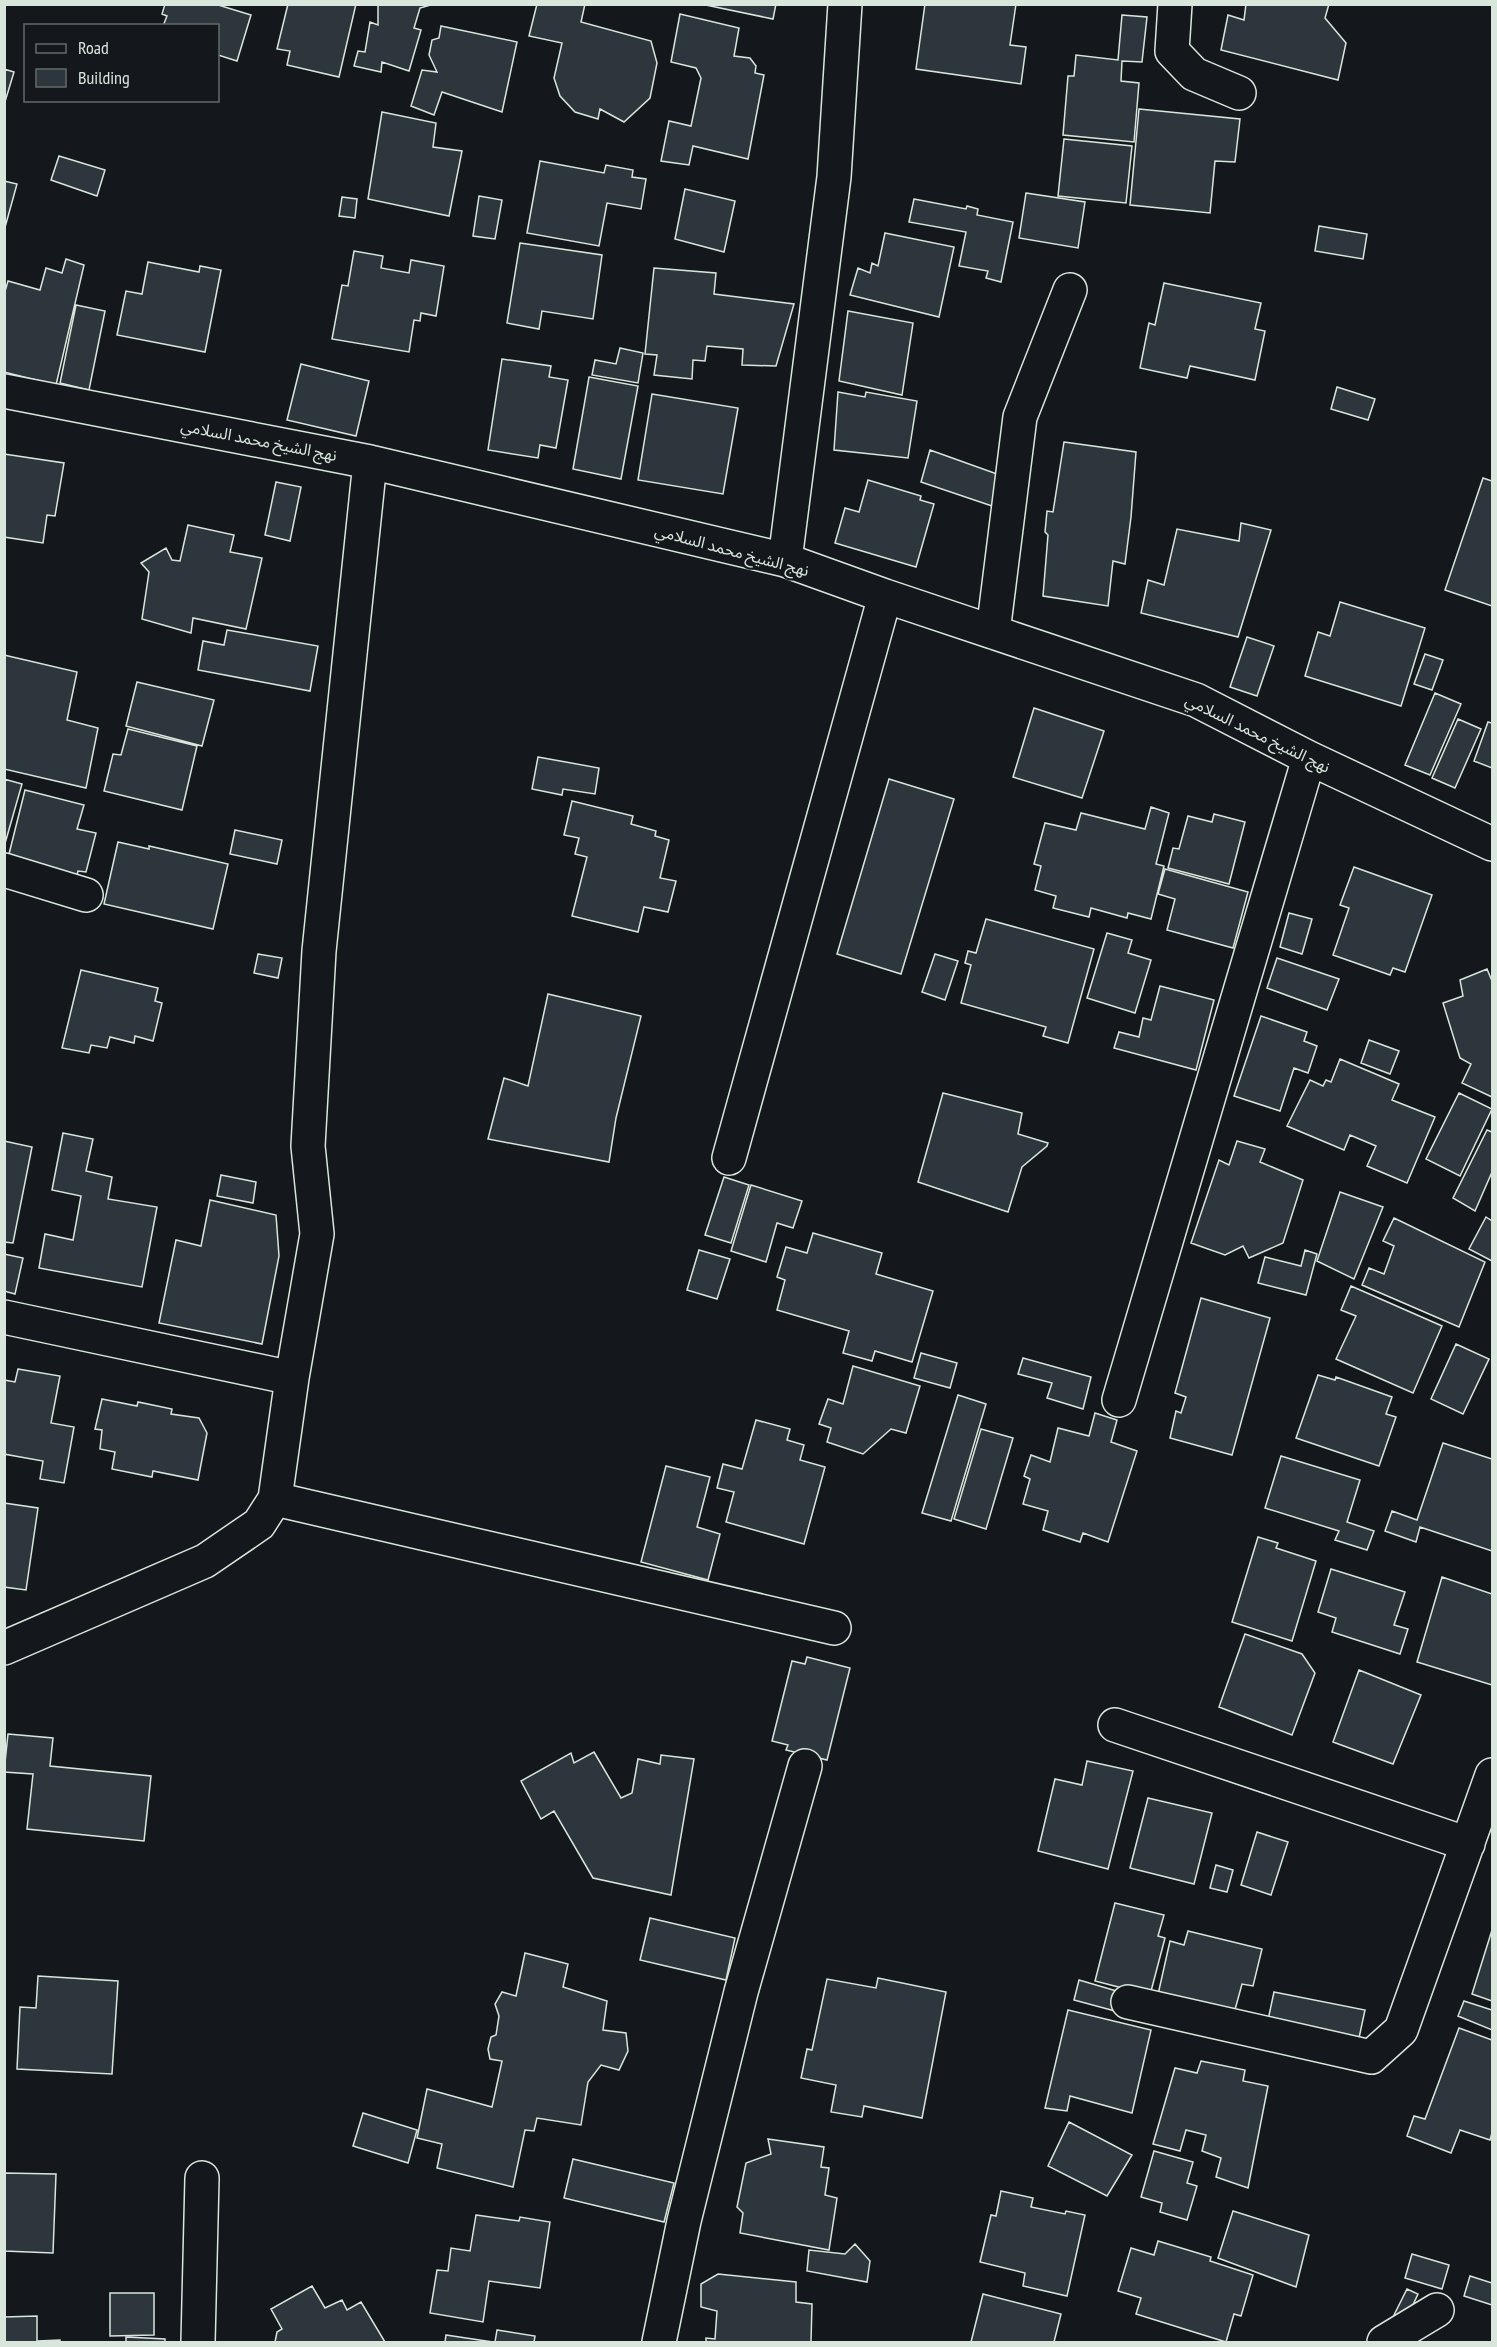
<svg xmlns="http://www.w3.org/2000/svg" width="1497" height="2347" font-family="'PT Sans Narrow','Noto Sans Arabic',sans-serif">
<rect width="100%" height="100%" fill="#14181c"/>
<path fill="#2c363c" stroke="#d8e6dc" stroke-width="1.5" d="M165 4H215L251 15 237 61 218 55V26H163L167 16 162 14Z
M288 4H356L339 77 287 65 290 51 277 49Z
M380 4H434L420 8 414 28 421 30 409 71 382 62 381 72 354 66 358 51 365 52 370 22 378 25V6Z
M537 4H585L581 22 651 41 657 63 650 98 624 122 600 109 598 119 575 112 560 96 554 78 562 43 529 36Z
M701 4H776L773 19Z
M925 4H1016L1010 45 1026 47 1021 84 916 69Z
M1246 4H1329L1325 18 1346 43 1338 80 1221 50 1228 15 1244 20Z
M680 14 739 28 734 56 750 58 756 66 755 73 764 75 748 159 693 146 689 165 661 161 669 121 691 126 701 78 696 68 671 62Z
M1122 15 1147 17 1142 62 1122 61 1121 81 1139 83 1134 142 1063 135 1068 76H1074L1076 55 1118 60Z
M441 26 517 42 502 112 442 92 434 115 411 106 422 70 437 72 429 55 432 40 439 38Z
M4 69 14 72 4 105Z
M1139 109 1240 119 1235 162 1215 161 1210 213 1130 205Z
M382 112 436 123 433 147 462 151 449 216 368 199Z
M1064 139 1132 146 1126 203 1058 196Z
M59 156 105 170 97 196 51 180Z
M540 161 604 173 606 165 633 170 632 177 646 179 641 209 607 203 599 246 527 233Z
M4 181 17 184 4 231Z
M685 189 735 201 724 252 675 239Z
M1026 193 1085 202 1078 248 1019 238Z
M479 196 502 200 495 239 473 236Z
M342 197 357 199 355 218 339 216Z
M914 199 966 209 967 206 978 209 977 215 1013 222 1001 282 986 278 988 271 959 266 966 232 909 222Z
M1319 226 1367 234 1363 259 1315 251Z
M885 233 954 247 939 317 850 295 858 268 870 273 872 263 878 266Z
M520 243 602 255 593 319 542 311 539 329 507 323Z
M354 251 383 256 381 268 409 273 411 260 444 266 436 316 421 313 420 321 414 320 409 352 332 339 342 285 348 286Z
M66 259 84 265 56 385 4 372V295L8 281 40 290 46 268 62 273Z
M148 262 199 272 200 266 221 270 205 352 117 335 126 291 142 294Z
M654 268 716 273 714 294 794 304 776 366 742 365 743 349 707 346 705 361 693 360 692 379 654 375 657 355 645 354Z
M1164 283 1261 303 1255 329 1265 331 1255 380 1190 366 1187 378 1140 368 1149 323 1155 325Z
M76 305 105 311 89 390 60 383Z
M848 311 913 323 902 395 839 381Z
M620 348 643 353 638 383 592 375 595 360 616 364Z
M502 359 551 366 549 377 568 380 556 448 540 445 538 458 488 450Z
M301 364 369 381 356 436 287 420Z
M589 377 638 386 621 479 573 469Z
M1337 387 1375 399 1368 420 1331 409Z
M838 392 865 397 866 392 917 401 908 458 834 450Z
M652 394 738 408 723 494 638 480Z
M1064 442 1136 452 1131 517 1125 564 1113 561 1108 606 1043 596 1048 535 1045 532 1047 511 1053 512Z
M930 450 997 474 992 506 921 482Z
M4 454 64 463 55 516 47 515 43 543 4 537Z
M1483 478 1492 481V606L1445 590Z
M868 480 921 496 920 500 934 504 916 567 835 543 845 508 859 512Z
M276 482 301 487 290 541 265 535Z
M1241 523 1271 530 1238 637 1141 613 1148 580 1164 585 1177 529 1239 541Z
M188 525 234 535 230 552 262 558 246 629 193 618 191 633 142 619 149 572 141 563 166 548 172 560 180 561Z
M1340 602 1425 628 1401 706 1305 676 1318 632 1330 636Z
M227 630 318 646 310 691 198 670 203 641 224 645Z
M1247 637 1274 646 1257 696 1230 687Z
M1425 654 1443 660 1432 690 1414 684Z
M4 655 77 672 67 720 98 728 86 788 4 769Z
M137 682 214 700 202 746 126 726Z
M1435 693 1461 704 1430 775 1405 765Z
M1034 708 1104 731 1082 798 1013 777Z
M1458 719 1481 729 1455 788 1432 778Z
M1488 722 1492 723V768L1474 761Z
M128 729 197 746 182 810 104 791 113 754 121 755Z
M538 757 599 768 595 794 563 789 562 795 532 789Z
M4 779 22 784 4 847Z
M889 779 954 799 901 974 837 954Z
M25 790 84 805 77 829 96 833 86 872 78 871 76 879 7 862Z
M572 801 633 816 631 824 656 831 655 836 669 840 660 878 676 881 668 912 644 907 638 932 572 916 587 857 575 854 579 838 564 835Z
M1151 807 1169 813 1156 864 1164 866 1151 919 1128 913 1127 918 1091 908 1089 917 1053 908 1056 896 1035 890 1041 866 1034 864 1045 823 1076 830 1081 813 1145 829Z
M1214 814 1245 822 1229 884 1168 868 1173 848 1179 849 1188 816 1212 822Z
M235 830 282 840 277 864 230 854Z
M118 842 149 849V846L228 864 213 929 104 904Z
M1354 867 1432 895 1405 972 1393 968 1390 975 1333 955 1349 908 1340 905Z
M1165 869 1248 892 1233 948 1167 930 1175 899 1158 894Z
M1289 913 1312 919 1302 954 1280 947Z
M986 919 1094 949 1068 1043 1043 1036 1046 1027 961 1003 971 965 965 963 968 951 976 953Z
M1107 933 1132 940 1128 953 1151 960 1135 1013 1087 998Z
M258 954 282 958 278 978 254 973Z
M935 954 958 961 945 1000 922 992Z
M1277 958 1339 979 1327 1010 1267 988Z
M1487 969 1492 981V1097L1462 1083 1471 1064 1460 1058 1443 1003 1463 996 1460 980Z
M81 970 158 988 155 1001 162 1003 153 1041 135 1036 134 1043 110 1037 107 1048 91 1045 89 1053 62 1048Z
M1160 986 1214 1000 1196 1070 1114 1048 1119 1032 1139 1037 1143 1018 1151 1020Z
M548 994 641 1016 616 1118 609 1162 488 1139 504 1078 528 1086Z
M1261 1016 1307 1032 1304 1041 1317 1046 1308 1073 1294 1068 1280 1111 1234 1096Z
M1369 1040 1399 1051 1390 1074 1361 1063Z
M1340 1059 1399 1084 1392 1100 1435 1117 1407 1183 1367 1166 1376 1146 1350 1135 1344 1150 1287 1126 1310 1080 1323 1086 1326 1080 1331 1082Z
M943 1093 1022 1113 1018 1134 1048 1143 1047 1146 1022 1167 1008 1212 918 1182Z
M1459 1093 1492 1109 1460 1176 1426 1159Z
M1487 1130 1492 1132V1172L1475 1211 1453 1198Z
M63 1133 93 1139 86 1171 112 1177 108 1199 157 1207 142 1287 39 1268 45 1234 73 1240 81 1196 52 1190Z
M4 1141 32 1147 13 1243 4 1242Z
M1237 1141 1265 1149 1260 1162 1303 1180 1283 1243 1249 1258 1243 1246 1225 1255 1191 1243 1219 1160 1229 1165Z
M221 1175 256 1182 253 1203 217 1196Z
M724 1177 749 1185 731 1243 705 1235Z
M751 1185 802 1201 793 1228 777 1223 766 1262 731 1251Z
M1340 1192 1383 1207 1354 1279 1317 1261Z
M210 1200 276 1215 279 1256 262 1344 159 1323 176 1240 201 1246Z
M1486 1217 1492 1221V1261L1469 1249Z
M1394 1218 1485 1262 1459 1327 1362 1285 1369 1268 1384 1274 1394 1246 1383 1241Z
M813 1233 882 1253 876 1274 933 1291 912 1362 875 1351 872 1361 843 1353 849 1331 777 1310 785 1280 777 1277 786 1247 807 1253Z
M699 1250 730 1259 717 1299 687 1290Z
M1305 1250 1317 1254 1306 1295 1258 1283 1265 1257 1301 1266Z
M4 1254 23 1258 15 1294 4 1291Z
M1351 1286 1442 1326 1413 1393 1336 1359 1356 1316 1341 1310Z
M1201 1298 1270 1318 1232 1455 1170 1438 1176 1411 1181 1413 1186 1397 1175 1393Z
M1456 1344 1489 1359 1463 1414 1431 1399Z
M921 1353 957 1363 950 1388 914 1378Z
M1023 1358 1091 1377 1083 1409 1047 1398 1052 1383 1018 1374Z
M853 1366 920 1386 906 1433 891 1429 863 1454 827 1442 831 1428 819 1424 828 1399 843 1404Z
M18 1369 60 1376 51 1423 74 1427 64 1483 40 1479 43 1461 4 1454V1380L15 1382Z
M1318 1375 1335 1380 1336 1377 1392 1397 1386 1414 1396 1417 1379 1466 1296 1438Z
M958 1395 986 1404 951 1521 922 1513Z
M102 1399 137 1406 138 1402 172 1409 171 1414 199 1418 207 1433 198 1480 153 1471 152 1477 112 1469 115 1452 100 1449 102 1430 95 1429Z
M1095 1413 1117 1420 1111 1442 1137 1451 1108 1542 1083 1533 1080 1542 1043 1530 1048 1511 1023 1504 1030 1479 1024 1476 1031 1455 1050 1462 1058 1428 1089 1436Z
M756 1420 790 1429 787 1440 804 1445 800 1460 825 1467 804 1544 726 1522 734 1492 717 1488 723 1464 742 1469Z
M981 1429 1013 1438 986 1529 954 1519Z
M1443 1443 1492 1459V1551L1420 1527 1416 1542 1385 1531 1392 1511 1417 1520Z
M1281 1456 1360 1480 1347 1522 1374 1531 1367 1550 1335 1540 1339 1531 1265 1508Z
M666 1466 710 1477 697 1527 720 1534 708 1580 641 1562Z
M4 1503 38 1508 26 1590 4 1587Z
M1258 1537 1278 1543 1276 1548 1316 1561 1292 1641 1232 1622Z
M1331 1569 1405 1592 1394 1625 1408 1629 1400 1654 1332 1632 1336 1618 1318 1612Z
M1442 1577 1492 1594V1685L1417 1662Z
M1245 1634 1302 1654 1315 1673 1292 1735 1219 1707Z
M807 1657 850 1668 827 1760 786 1750 788 1745 772 1741 792 1661 805 1664Z
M1359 1670 1421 1695 1393 1764 1333 1742Z
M8 1734 53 1738 50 1766 151 1776 144 1841 27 1829 33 1774 4 1772Z
M594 1752 621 1798 632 1793 638 1759 660 1764 661 1755 694 1759 671 1895 593 1878 554 1811 541 1819 521 1781 571 1753 574 1763Z
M1087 1761 1133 1771 1108 1869 1038 1851 1055 1779 1082 1785Z
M1148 1798 1212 1813 1194 1884 1130 1868Z
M1257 1832 1288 1842 1271 1895 1241 1885Z
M1216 1865 1233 1870 1227 1892 1210 1888Z
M1115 1903 1164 1915 1158 1936 1165 1938 1150 1995 1095 1981Z
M650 1918 735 1938 726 1980 640 1960Z
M1492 1930V2001L1472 1994Z
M1188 1931 1262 1949 1253 1986 1242 1984 1233 2017 1157 1999 1170 1941 1184 1945Z
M525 1953 568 1964 563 1987 607 2001 603 2030 626 2033 628 2051 619 2070 601 2065 588 2082 581 2125 537 2118 534 2131 525 2130 513 2187 437 2168 442 2144 417 2138 427 2089 492 2107 502 2061 490 2059 488 2049 491 2037 496 2035 499 2016 495 2004 502 1992 516 1996Z
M38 1976 118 1981 112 2074 17 2069 20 2007 36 2008Z
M878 1978 946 1992 922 2118 864 2106 862 2117 831 2112 836 2085 801 2078 807 2049 812 2050 827 1979 876 1988Z
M1079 1980 1120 1992 1115 2011 1074 2000Z
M1274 1992 1365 2010 1359 2038 1268 2020Z
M1464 2001 1492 2010V2030L1458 2016Z
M1068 2010 1151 2030 1132 2113 1070 2096 1067 2111 1045 2108Z
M1459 2028 1492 2040V2133L1490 2140 1460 2130 1451 2153 1407 2136 1414 2116 1425 2119Z
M1201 2061 1245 2070 1243 2081 1268 2086 1248 2188 1216 2177 1221 2158 1202 2151 1206 2135 1186 2130 1180 2151 1153 2144 1175 2068 1197 2073Z
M363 2113 417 2130 408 2163 353 2146Z
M1069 2122 1132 2155 1107 2196 1048 2166Z
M768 2139 824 2147 821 2167 829 2168 825 2195 837 2198 829 2250 740 2233 743 2213 737 2207 746 2163 771 2154Z
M1154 2151 1193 2162 1187 2183 1197 2186 1187 2220 1160 2212 1162 2203 1141 2197Z
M573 2159 674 2183 664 2222 564 2198Z
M4 2173 56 2174 53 2253 4 2251Z
M1001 2191 1033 2198 1031 2207 1065 2214 1066 2211 1085 2215 1067 2296 1023 2286 1025 2273 980 2262 991 2215 996 2216Z
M1233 2211 1309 2235 1296 2287 1218 2258Z
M476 2215 519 2221 520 2217 550 2222 540 2288 489 2281 483 2322 430 2313 437 2270 448 2271 451 2248 470 2251Z
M1158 2241 1211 2257 1210 2261 1253 2275 1241 2316 1234 2314 1226 2342 1136 2314 1141 2298 1118 2291 1131 2248 1154 2255Z
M855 2244 870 2261 867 2282 807 2271 809 2250 845 2254Z
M1412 2254 1449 2265 1442 2289 1405 2278Z
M718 2274 796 2282V2302L812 2304 811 2342H706V2338L715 2339 717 2311 701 2307V2284Z
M1470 2276 1492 2283V2305L1464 2296Z
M312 2286 325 2308 342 2300 347 2310 361 2302 385 2342H275L277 2332 282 2329 271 2309Z
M1407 2289 1418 2294 1403 2326 1391 2321Z
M110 2293H154V2335L110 2336Z
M983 2294 1061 2314 1054 2342H971Z
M37 2316V2341L60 2340V2342H4V2317Z
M497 2330 535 2336 534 2342H495Z
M446 2335 493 2342H445Z
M126 2337 165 2339V2342H126Z"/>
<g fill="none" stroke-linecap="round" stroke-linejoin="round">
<defs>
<path id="street" d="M1175 4 1172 51 1194 74 1239 93
M4 391 370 462 785 560 885 596 1196 700 1309 758 1492 844
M785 560 834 177 845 4
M993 632 1020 417 1070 290
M4 870 86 895
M729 1158 885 596
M4 1317 292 1378
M1119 1400 1309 758
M275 1499 834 1628
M4 1648 205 1561 259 1524 275 1499 292 1378 317 1234 308 1146 319 951 370 462
M1115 1725 1468 1844
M1128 2002 1371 2057 1401 2030 1492 1775
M198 2342 202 2178
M659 2342 684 2221 741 1992 805 1766
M1384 2342 1437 2310"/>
</defs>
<use href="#street" stroke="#d8e6dc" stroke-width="36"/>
<use href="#street" stroke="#14181c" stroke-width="33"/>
</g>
<g text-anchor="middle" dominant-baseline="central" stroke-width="4.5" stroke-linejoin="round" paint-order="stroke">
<g font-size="16" fill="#d8e6dc" stroke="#14181c">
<text transform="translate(259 440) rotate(11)">نهج الشيخ محمد السلامي</text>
<text transform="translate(732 550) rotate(15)">نهج الشيخ محمد السلامي</text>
<text transform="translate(1258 733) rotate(26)">نهج الشيخ محمد السلامي</text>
</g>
</g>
<rect width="1497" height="2347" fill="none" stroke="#d8e6dc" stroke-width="12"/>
<rect x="24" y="24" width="195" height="78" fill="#14181c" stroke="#626a69" stroke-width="1.5"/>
<rect x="36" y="44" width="30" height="9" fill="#14181c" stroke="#626a69" stroke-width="1.5"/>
<text x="78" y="54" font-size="18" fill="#d8e6dc">Road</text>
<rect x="36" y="69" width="30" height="18" fill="#2c363c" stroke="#626a69" stroke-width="1.5"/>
<text x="78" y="84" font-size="18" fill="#d8e6dc">Building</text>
</svg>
